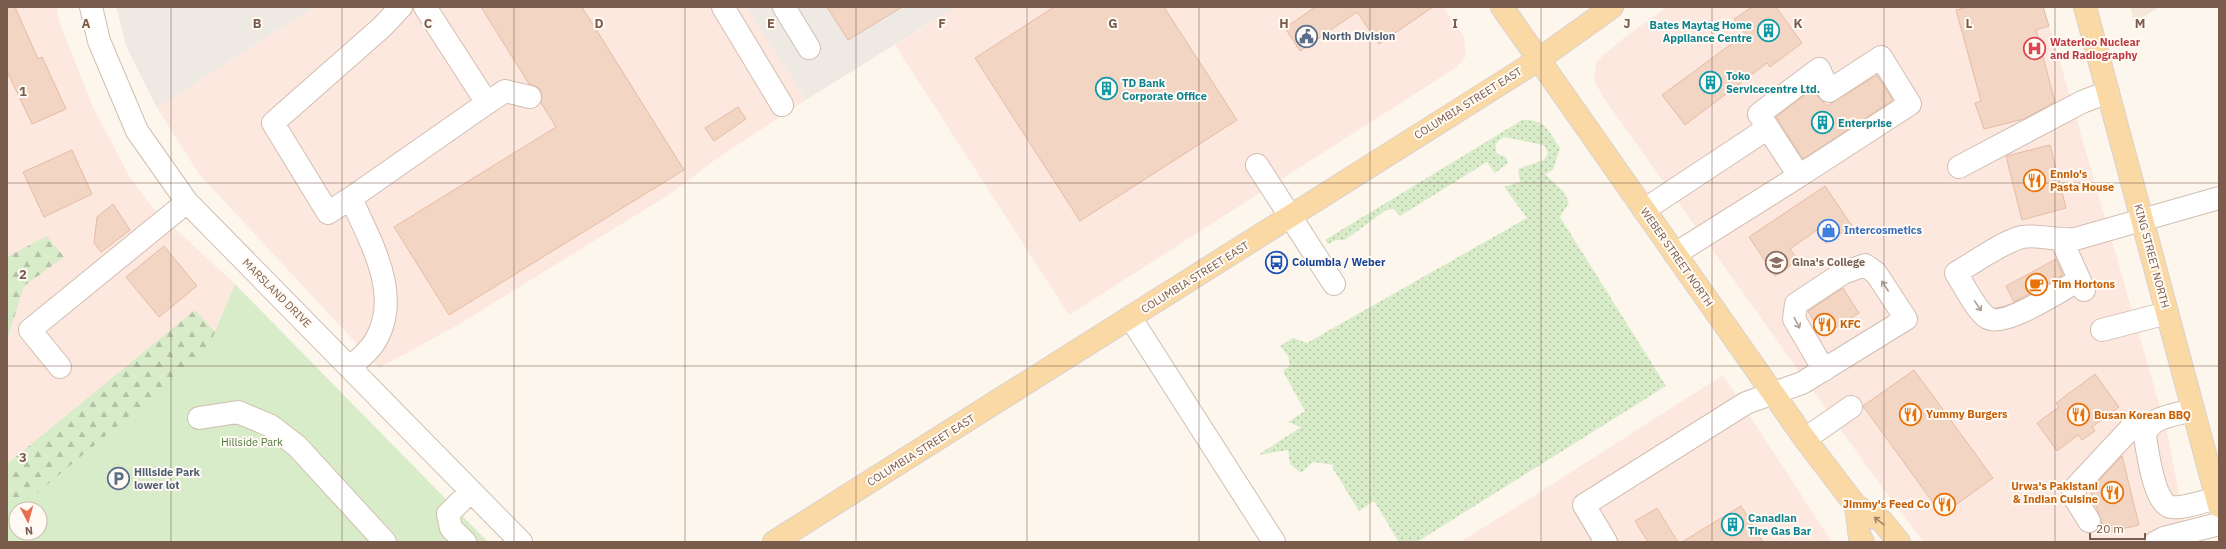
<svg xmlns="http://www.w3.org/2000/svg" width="2226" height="549" font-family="'IBM Plex Sans',sans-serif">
<defs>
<pattern id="grass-dots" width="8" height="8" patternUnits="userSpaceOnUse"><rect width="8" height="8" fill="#d8ecc9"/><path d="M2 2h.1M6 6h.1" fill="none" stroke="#b4c2a5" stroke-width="1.8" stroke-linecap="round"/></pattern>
<pattern id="forest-firs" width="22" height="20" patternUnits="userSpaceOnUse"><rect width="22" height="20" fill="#d8ecc9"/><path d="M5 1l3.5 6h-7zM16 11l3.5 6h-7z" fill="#b4c2a5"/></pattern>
</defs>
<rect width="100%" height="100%" fill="#fdf6ec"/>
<path fill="#f5e8da" d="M2130 7H2160L2134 22Z"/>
<path fill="#fde8e0" d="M7 7H57L59 21 92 105 130 178 154 209 235 284 207 351 16 509 7 501Z
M314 7H746L806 100 716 159 670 194 458 325 379 368 199 174 157 108Z
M955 7H1443L1464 36 1466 56 1457 67 1069 315 895 45Z
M1666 7H2044L2167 431 2188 542H1924L1884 490 1603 97 1594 79 1596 62 1620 41Z
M1723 375 1832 542H1460L1518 506Z"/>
<path fill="#efe9e4" d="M116 7H314L157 108 126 46Z
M746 7H955L806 100Z"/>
<path fill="url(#grass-dots)" d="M1522 120C1545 119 1548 130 1560 148L1553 170 1545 174 1564 192 1569 203 1560 217 1666 386 1417 542H1399L1374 501 1359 511 1332 467 1334 465 1313 462 1301 473 1290 464 1288 450 1258 455 1301 427 1288 422 1305 411 1283 371 1290 365 1288 356 1280 346 1293 338 1307 343 1527 218 1504 187 1520 182 1518 169 1544 160 1548 153 1544 145 1504 137C1496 142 1494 145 1497 154L1506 157 1508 163 1495 173 1487 162 1400 216 1394 209 1386 210 1345 240H1336L1328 244 1325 240Z"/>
<path fill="url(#forest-firs)" d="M47 236 64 257 24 286 7 340V257Z
M195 310 222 339 40 509H16V532L7 540V464Z"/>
<path fill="#d8ecc9" d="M235 284 488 542H7V501L14 512 16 511V533H40V509H18L207 351Z"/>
<path fill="#f3d5c3" stroke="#e6bba3" d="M7 7H15L38 59 42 57 66 109 32 124 7 71Z
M481 7H582L684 170 449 315 394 227 556 127 541 103 542 94 539 88 529 84Z
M827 7H902L848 40Z
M1054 7H1164L1237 120 1080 221 975 58Z
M1315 7H1433L1379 44 1357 12 1300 51 1285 28Z
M1752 7H1776L1802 43 1770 67 1767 63 1685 125 1662 95 1745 34 1734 19Z
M1969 7H2043L2049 26 2036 30 2055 102 2024 119 1984 129 1975 103 1981 101 1956 10Z
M1877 75 1893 100 1803 159 1776 117 1814 88 1818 97 1827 106Z
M738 107 746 119 714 141 705 128Z
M2050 145 2066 208 2022 220 2006 156Z
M72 150 92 194 44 217 23 172Z
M1825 186 1852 226 1826 243 1817 230 1790 249 1798 260 1775 276 1749 237Z
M113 204 130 230 101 252 94 243 97 217Z
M164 246 197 286 159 317 126 277Z
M2056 259 2063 275 2014 302 2006 286Z
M1843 288 1859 313 1823 336 1808 311Z
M1914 370 1993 478 1942 515 1863 406Z
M2095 374 2119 407 2092 427 2095 431 2082 440 2078 435 2057 451 2037 423 2059 407 2056 403Z
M2122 456 2139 525 2103 533 2101 520 2090 490Z
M1741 506 1763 542H1682Z
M1657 508 1678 542H1648L1635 521Z"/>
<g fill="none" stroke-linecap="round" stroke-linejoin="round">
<defs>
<path id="minor" d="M91 7 99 41 137 131 187 202 521 542
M723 7 782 105
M784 7 809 48
M487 103 505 91 530 97
M1768 128 1759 114 1819 69 1829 91 1881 57 1910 104 1799 176
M1257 165 1334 284
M1959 167 2082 102 2108 92
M351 198 328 213 273 123 382 27 401 7
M1644 210 1768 128 1799 176 1675 254
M2062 241 2084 290
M2079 280C2063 289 2004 328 1988 318 1977 312 1963 284 1956 273 1975 262 2002 242 2022 237 2039 234 2057 241 2075 239L2219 198
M1130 317 1274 542
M2102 330 2167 313
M60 367 30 330 187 202
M351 367C359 359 368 352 374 343 404 296 370 242 351 198L487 103 425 7
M2193 410C2176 415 2148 416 2145 437 2148 453 2154 504 2171 507 2182 509 2205 501 2217 498
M199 418 238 412 271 426 297 446 385 542
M1805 439 1851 407
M2089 521 2073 495 2074 489 2130 429 2136 428 2146 431
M465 542 451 528 448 514 471 491
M1606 542 1584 505 1746 403 1802 383 1906 319 1876 273 1865 265 1843 273 1796 304 1794 319 1824 370
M2156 542 2164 538 2219 524"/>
<path id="major" d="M1502 7 1805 439 1856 506 1882 521 1899 542
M2085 7 2219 506
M1856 506 1860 538 1863 542
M774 542 1538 60 1612 7"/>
</defs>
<use href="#minor" stroke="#d1beb0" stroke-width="24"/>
<use href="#major" stroke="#dad1cd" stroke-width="24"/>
<use href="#minor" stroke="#fff" stroke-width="22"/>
<use href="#major" stroke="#fbd9a5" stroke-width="22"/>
</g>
<defs><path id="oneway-shaft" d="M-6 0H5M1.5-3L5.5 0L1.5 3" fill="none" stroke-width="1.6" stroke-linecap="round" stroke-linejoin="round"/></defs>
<g stroke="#af9d94">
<use href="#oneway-shaft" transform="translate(1885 286) rotate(-123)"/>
<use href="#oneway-shaft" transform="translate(1978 306) rotate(56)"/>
<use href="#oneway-shaft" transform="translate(1797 323) rotate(63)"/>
</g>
<use stroke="#a18267" href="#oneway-shaft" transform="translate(1879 521) rotate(-142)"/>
<path fill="none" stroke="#7a5c4d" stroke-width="1" stroke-opacity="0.55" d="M171 7V542M342 7V542M514 7V542M685 7V542M856 7V542M1027 7V542M1199 7V542M1370 7V542M1541 7V542M1712 7V542M1884 7V542M2055 7V542M7 183H2219M7 366H2219"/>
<defs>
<symbol id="building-ring" viewBox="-11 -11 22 22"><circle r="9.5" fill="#fffaf3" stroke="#0f9aa8" stroke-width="1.5"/><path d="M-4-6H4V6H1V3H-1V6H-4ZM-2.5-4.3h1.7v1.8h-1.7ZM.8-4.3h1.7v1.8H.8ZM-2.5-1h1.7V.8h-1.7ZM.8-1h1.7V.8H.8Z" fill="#0f9aa8"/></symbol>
<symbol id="civic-ring" viewBox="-11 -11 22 22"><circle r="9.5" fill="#fffaf3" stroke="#5c6f8a" stroke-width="1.5"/><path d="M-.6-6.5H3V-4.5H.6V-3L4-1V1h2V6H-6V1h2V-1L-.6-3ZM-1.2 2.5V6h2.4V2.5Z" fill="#5c6f8a"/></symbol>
<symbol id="hospital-ring" viewBox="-11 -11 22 22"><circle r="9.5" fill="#fffaf3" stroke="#e0444e" stroke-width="1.5"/><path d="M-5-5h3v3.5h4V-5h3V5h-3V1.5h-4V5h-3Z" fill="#e0444e"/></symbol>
<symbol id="restaurant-ring" viewBox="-11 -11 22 22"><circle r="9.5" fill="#fffaf3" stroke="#e8710a" stroke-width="1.5"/><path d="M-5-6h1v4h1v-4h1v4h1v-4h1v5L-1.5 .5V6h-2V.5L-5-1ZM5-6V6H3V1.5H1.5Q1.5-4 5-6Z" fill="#e8710a"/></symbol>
<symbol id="shop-ring" viewBox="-11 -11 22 22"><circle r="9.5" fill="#fffaf3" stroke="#3f7fe0" stroke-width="1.5"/><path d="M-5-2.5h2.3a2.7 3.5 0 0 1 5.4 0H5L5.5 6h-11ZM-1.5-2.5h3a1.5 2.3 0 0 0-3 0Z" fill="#3f7fe0"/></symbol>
<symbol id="bus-ring" viewBox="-11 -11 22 22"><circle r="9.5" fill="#fffaf3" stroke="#1a4fb4" stroke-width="1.5"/><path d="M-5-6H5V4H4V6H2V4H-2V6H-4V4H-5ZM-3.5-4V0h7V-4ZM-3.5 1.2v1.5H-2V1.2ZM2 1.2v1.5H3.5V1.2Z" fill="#1a4fb4"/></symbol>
<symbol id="university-ring" viewBox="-11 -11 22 22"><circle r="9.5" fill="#fffaf3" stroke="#8d6e63" stroke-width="1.5"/><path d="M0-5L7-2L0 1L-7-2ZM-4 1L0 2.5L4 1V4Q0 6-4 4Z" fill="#8d6e63"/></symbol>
<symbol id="cafe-ring" viewBox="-11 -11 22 22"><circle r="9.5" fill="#fffaf3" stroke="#e8710a" stroke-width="1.5"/><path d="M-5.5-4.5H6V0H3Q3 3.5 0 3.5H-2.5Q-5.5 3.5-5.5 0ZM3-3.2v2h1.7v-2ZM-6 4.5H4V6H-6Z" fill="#e8710a"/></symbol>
<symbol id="parking-ring" viewBox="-11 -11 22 22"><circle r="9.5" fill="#fffaf3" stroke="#5c6f8a" stroke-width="1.5"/><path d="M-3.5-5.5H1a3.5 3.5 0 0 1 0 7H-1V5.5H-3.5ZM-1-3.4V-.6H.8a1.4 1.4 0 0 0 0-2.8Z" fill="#5c6f8a"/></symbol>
</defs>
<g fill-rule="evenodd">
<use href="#building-ring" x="1756" y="18" width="25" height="25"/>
<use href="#civic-ring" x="1294" y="24" width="25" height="25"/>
<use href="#hospital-ring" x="2022" y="36" width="25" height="25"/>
<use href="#building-ring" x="1698" y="70" width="25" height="25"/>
<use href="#building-ring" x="1094" y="76" width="25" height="25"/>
<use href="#building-ring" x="1810" y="110" width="25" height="25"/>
<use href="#restaurant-ring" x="2022" y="168" width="25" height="25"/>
<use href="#shop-ring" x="1816" y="218" width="25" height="25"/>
<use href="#bus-ring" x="1264" y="250" width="25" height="25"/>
<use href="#university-ring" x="1764" y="250" width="25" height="25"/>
<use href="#cafe-ring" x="2024" y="272" width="25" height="25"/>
<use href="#restaurant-ring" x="1812" y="312" width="25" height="25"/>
<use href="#restaurant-ring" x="1898" y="402" width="25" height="25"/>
<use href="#restaurant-ring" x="2066" y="402" width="25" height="25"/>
<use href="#parking-ring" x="106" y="466" width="25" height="25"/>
<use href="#restaurant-ring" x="2100" y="480" width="25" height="25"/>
<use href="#restaurant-ring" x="1932" y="492" width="25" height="25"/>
<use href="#building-ring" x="1720" y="512" width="25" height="25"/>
</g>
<g text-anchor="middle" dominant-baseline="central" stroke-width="4" stroke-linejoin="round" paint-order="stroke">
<g font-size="11" font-weight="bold" fill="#0d838f" stroke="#fffaf3" text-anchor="start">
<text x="1752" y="25" text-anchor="end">Bates Maytag Home<tspan x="1752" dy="13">Appliance Centre</tspan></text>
<text x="1726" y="76">Toko<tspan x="1726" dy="13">Servicecentre Ltd.</tspan></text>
<text x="1122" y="83">TD Bank<tspan x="1122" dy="13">Corporate Office</tspan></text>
<text x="1838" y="123">Enterprise</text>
<text x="1748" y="518">Canadian<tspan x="1748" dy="13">Tire Gas Bar</tspan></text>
</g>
<g font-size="11" font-weight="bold" fill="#4e5e75" stroke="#fffaf3" text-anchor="start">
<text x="1322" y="36">North Division</text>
<text x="134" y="472">Hillside Park<tspan x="134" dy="13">lower lot</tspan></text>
</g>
<g font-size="11" font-weight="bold" fill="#be3a42" stroke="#fffaf3" text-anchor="start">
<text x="2050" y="42">Waterloo Nuclear<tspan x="2050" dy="13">and Radiography</tspan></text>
</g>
<g font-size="11" fill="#7a5c4d" stroke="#fffaf3">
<text transform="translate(1468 103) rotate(-32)">COLUMBIA STREET EAST</text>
<text transform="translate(2152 256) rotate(75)">KING STREET NORTH</text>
<text transform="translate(1677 257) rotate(55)">WEBER STREET NORTH</text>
<text transform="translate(1195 277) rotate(-32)">COLUMBIA STREET EAST</text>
<text transform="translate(277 293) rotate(45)">MARSLAND DRIVE</text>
<text transform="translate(921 450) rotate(-32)">COLUMBIA STREET EAST</text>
</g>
<g font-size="11" font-weight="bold" fill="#c56008" stroke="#fffaf3" text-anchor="start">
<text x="2050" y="174">Ennio's<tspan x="2050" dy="13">Pasta House</tspan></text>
<text x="2052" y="284">Tim Hortons</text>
<text x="1840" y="324">KFC</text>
<text x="1926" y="414">Yummy Burgers</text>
<text x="2094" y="415">Busan Korean BBQ</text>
<text x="2098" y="486" text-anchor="end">Urwa's Pakistani<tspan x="2098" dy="13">&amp; Indian Cuisine</tspan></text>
<text x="1930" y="504" text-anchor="end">Jimmy's Feed Co</text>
</g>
<g font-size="11" font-weight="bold" fill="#366cbe" stroke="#fffaf3" text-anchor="start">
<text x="1844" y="230">Intercosmetics</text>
</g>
<g font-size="11" font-weight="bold" fill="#164399" stroke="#fffaf3" text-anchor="start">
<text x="1292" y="262">Columbia / Weber</text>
</g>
<g font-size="11" font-weight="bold" fill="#785e54" stroke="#fffaf3" text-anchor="start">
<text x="1792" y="262">Gina's College</text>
</g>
<g font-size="11" fill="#537a41" stroke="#fffaf3">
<text x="252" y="442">Hillside Park</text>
</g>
</g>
<g font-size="13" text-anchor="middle" font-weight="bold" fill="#7a5c4d" stroke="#fffaf3" stroke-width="4" stroke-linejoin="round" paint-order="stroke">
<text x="86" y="28">A</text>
<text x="257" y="28">B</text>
<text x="428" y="28">C</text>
<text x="599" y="28">D</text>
<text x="771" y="28">E</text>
<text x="942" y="28">F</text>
<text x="1113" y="28">G</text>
<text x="1284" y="28">H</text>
<text x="1455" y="28">I</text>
<text x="1627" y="28">J</text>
<text x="1798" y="28">K</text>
<text x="1969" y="28">L</text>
<text x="2140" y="28">M</text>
<text x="23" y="96">1</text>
<text x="23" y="279">2</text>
<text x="23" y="462">3</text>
</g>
<rect width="2226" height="549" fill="none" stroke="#7a5c4d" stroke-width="16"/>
<g transform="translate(28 521) rotate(174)"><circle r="19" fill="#fffaf3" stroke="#cabbb1"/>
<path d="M0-3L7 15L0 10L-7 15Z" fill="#e76f51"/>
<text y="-6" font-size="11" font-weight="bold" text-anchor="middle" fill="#7a5c4d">N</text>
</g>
<path d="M2090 533v6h55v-6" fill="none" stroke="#7a5c4d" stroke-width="2"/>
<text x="2096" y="533" font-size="12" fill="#7a5c4d" stroke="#fffaf3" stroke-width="3" paint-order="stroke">20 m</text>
</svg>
